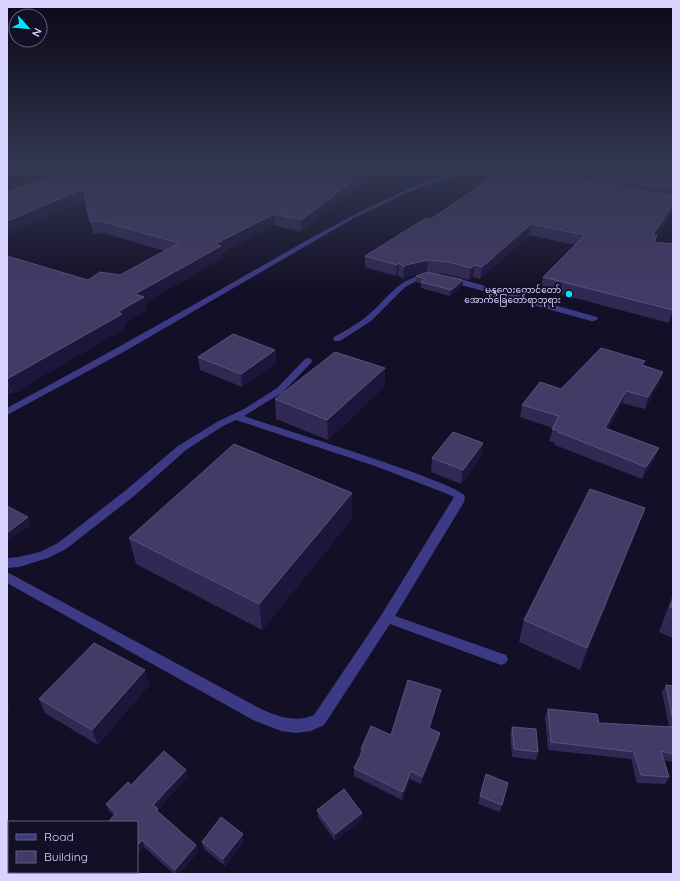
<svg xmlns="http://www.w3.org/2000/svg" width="680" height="881" font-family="Quicksand,'Noto Sans Myanmar',sans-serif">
<rect width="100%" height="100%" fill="#130f26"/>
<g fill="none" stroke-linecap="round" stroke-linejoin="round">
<path fill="#3d3a85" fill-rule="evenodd" d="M428 274H431V278L420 279 405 287 371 321 340 341H334L333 339 334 337C345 331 356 325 366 317 388 299 397 278 428 274Z
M447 277H453L597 317 598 319 594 321H591L447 281Z
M308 358 311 359 312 361 311 363 283 392 244 416C272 426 457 482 465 496L464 502 395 616 506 655 508 659 506 663 501 665 390 624 324 725 311 731 296 733 281 731 253 720 7 583V572L263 710C280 717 296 723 314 715L382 614 454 497 445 493 375 466 236 420 223 426 186 450 134 496 66 549 48 558 19 567 7 568V558L19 557 40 552 58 543 126 490 178 446 217 422 246 408 277 388 305 359Z"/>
<path fill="#3d3a85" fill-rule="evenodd" d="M416 167H427L456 171 469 167H477L515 174 512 176 473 169 413 190 354 218 127 350 7 415V408C85 366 162 323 239 279 308 240 375 199 450 173Z"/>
</g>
<path fill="#312854" d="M72 167H391L355 185V189L301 232 274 225 222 253V258L145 303 147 310 124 324 125 328 12 394 11 393 7 395V256L88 280 120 275 165 251 103 233 93 234 86 201Z
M533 167H607L659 174 673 167V210L657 236 655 242 673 310 669 323 541 289 543 277 575 245 529 235 480 279 473 277 469 280 446 274 427 272 406 277 403 279 398 275 396 276 365 267V256L431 219 524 174 532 171Z
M416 276 463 280 462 286 450 296 421 288V284L416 282Z
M275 350 276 363 242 387 200 370 198 357Z
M644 366 663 372 659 383 645 409 622 403 608 429 659 448 654 460 642 479 555 445V443L549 441 553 428 520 417 522 405 561 389Z
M385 368 384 387 328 440 276 419 275 399Z
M483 443 481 457 461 484 431 472 432 458Z
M645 508 637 529 580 670 519 642 524 620Z
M352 519 262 630 136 564 129 538Z
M673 594V638L659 632Z
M145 670 149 685 98 745 45 713 39 699Z
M666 685 673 686V762L664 760 669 777 665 784 637 783 631 759 548 750 545 717 548 709 599 723 669 727 662 692Z
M439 697 430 728 439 740 421 784 410 779 402 800 354 776V768L360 756 361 749 391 735Z
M512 727 538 752 536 760 512 757 510 734Z
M186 770 188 777 158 809 159 812 196 845 198 852 179 874H174L144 847 109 811 106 804 131 785Z
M486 774 508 783 500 812 478 804Z
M317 810 362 813V820L335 841 318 817Z
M244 841 225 866 204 849 202 842Z"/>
<path fill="#1d163a" d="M370 167H391L355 185V189L301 232V220L349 177Z
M83 189 86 200 7 234V221Z
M673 204V210L650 246 653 235Z
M274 214V225L222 253V258L145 303 147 310 124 324 125 328 12 394 7 379 118 312 135 294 215 244Z
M531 224 529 235 480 279 482 267Z
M428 260 427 272 406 277 403 279 404 267 406 265Z
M399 263 398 275 396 276 397 265Z
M475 265 473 277 469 280 471 268Z
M463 280 462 286 450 296 451 290Z
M275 350 276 363 242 387 241 374Z
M385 368 384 387 328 440 327 420Z
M663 372 659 383 645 409 648 397Z
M7 382 11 393 7 395Z
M626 391 622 403 602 440 605 428Z
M483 443 481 457 461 484 463 470Z
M659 448 654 460 642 479 646 467Z
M352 493V519L262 630 259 604Z
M645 508 637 529 580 670 587 648Z
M28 517 31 525 7 542V533Z
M145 670 149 685 98 745 92 730Z
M441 690 439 697 428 735 429 728Z
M7 701 10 707 7 710Z
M440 733 439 740 421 784 422 777Z
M186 770 188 777 158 809 160 816 153 805Z
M411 771 410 779 402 800 403 792Z
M362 813V820L335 841V834Z
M243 834 244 841 225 866 223 859Z
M142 840 144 847 137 856V846Z
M196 845 198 852 179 874H176L175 870Z"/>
<path fill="#433a66" stroke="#5a527e" d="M77 167H370L349 177 355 179 301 220 274 214 215 244 221 246 135 294 144 297 118 312 122 314 7 379V256L88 280 100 272 120 275 179 243 100 221 90 222 83 189 7 221V192Z
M539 167H607L659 174 665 167H673V189Z
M502 170 524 174 528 171 673 196V204L653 235 657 236 653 242 673 244V310L543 277 585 235 531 224 482 267 475 265 471 268 448 262 428 260 406 265 404 267 399 263 397 265 365 256 426 218 431 219Z
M428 272 463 280 451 290 421 282 425 279 416 276Z
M233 334 275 350 241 374 198 357Z
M601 348 645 361 642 365 663 372 648 397 626 391 605 428 659 448 646 467 558 432 559 431 552 429 559 416 522 405 540 382 561 389Z
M335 352 385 368 327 420 275 399Z
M453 432 483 443 463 470 432 458Z
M234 444 352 493 259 604 129 538Z
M590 489 645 508 587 648 524 620Z
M7 506 28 517 7 533Z
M673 599V608L670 607Z
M94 643 145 670 92 730 39 699Z
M408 680 441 690 429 728 440 733 422 777 411 771 403 792 354 768 363 750 361 749 371 726 391 735Z
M666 685 673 686V721Z
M548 709 597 714 599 723 673 727V754L661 751 669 777 641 775 634 752 551 742Z
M512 727 536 729 538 752 514 749Z
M164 751 186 770 153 805 158 809 156 810 196 845 175 870 142 840 137 846V822H108L116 813 106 804 128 782 131 785Z
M486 774 508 783 502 805 480 796Z
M344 789 362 813 335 834 317 810Z
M221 817 243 834 223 859 202 842Z"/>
<linearGradient id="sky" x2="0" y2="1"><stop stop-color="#0a0815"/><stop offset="0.58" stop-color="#333752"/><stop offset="1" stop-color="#333752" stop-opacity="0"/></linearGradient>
<rect width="680" height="290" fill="url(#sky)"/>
<circle fill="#00e5ff" stroke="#130f26" stroke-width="1.5" cx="569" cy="294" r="4"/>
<g text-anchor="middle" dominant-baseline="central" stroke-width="4" stroke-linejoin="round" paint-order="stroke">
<g font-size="9" fill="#d9d4ff" stroke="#130f26" text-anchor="end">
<text x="561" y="289">မန္တ‌လေးတောင်တော်<tspan x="561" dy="10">အောက်ခြေတော်ရာဘုရား‌</tspan></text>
</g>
</g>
<rect width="680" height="881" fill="none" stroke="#d9d4ff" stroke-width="16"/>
<rect x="8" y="821" width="130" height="52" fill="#130f26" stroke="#625e7d"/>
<rect x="16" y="834" width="20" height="6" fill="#3d3a85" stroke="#625e7d"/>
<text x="44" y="841" font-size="12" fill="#d9d4ff">Road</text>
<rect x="16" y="851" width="20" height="12" fill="#433a66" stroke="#625e7d"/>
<text x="44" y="861" font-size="12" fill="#d9d4ff">Building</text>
<g transform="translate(28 28) rotate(117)"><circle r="19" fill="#130f26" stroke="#625e7d"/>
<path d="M0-3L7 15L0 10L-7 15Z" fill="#00e5ff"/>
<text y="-6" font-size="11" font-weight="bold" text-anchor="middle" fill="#d9d4ff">N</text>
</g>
</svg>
